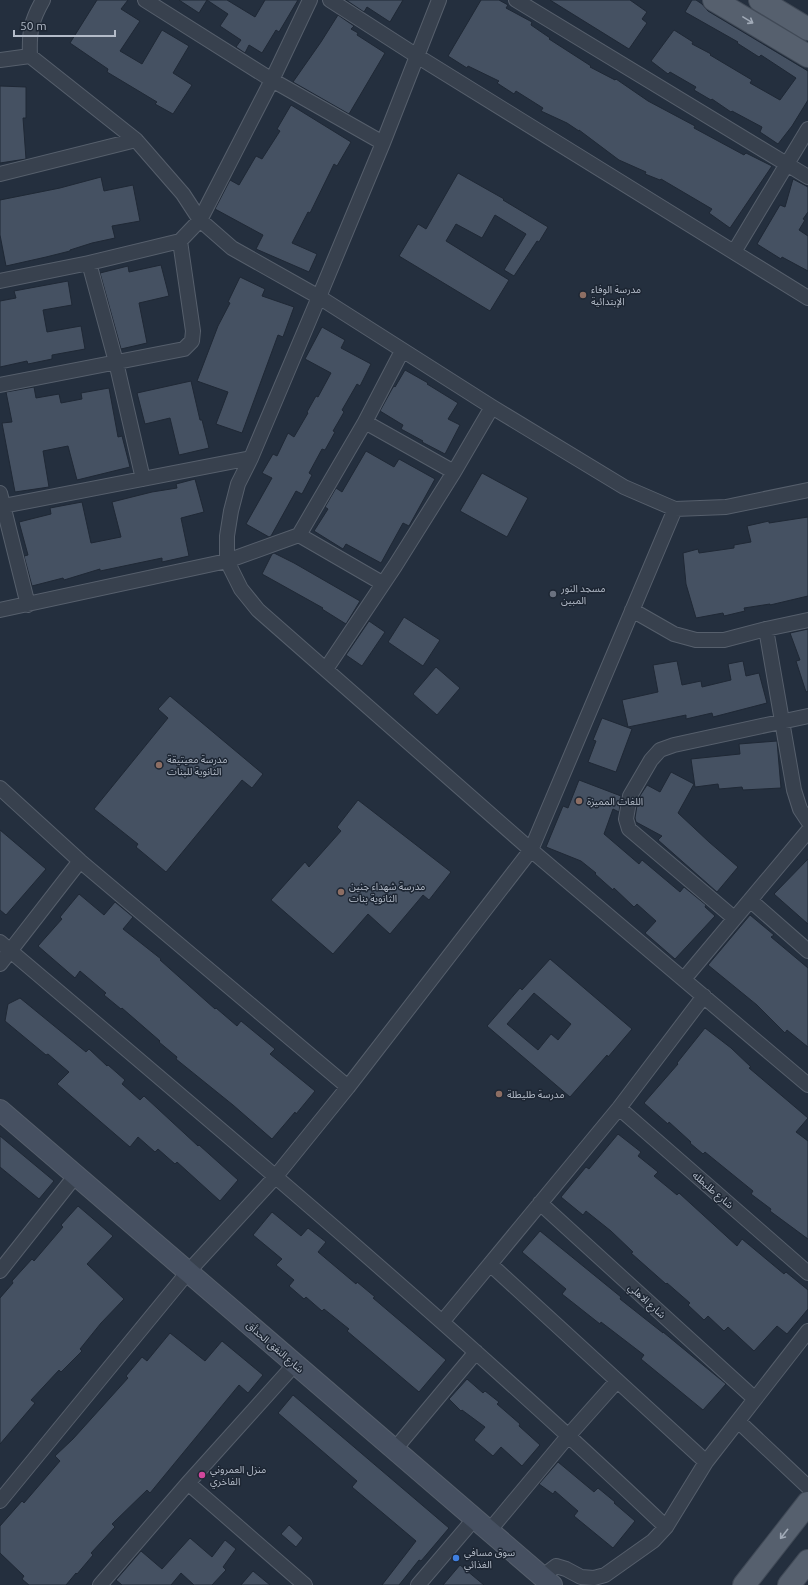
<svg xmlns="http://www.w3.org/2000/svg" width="808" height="1585" font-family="Ubuntu,'Noto Sans Arabic',sans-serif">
<rect width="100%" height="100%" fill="#242f3e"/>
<path fill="#455162" stroke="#1f2835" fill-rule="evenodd" d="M97 0H128L121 9 140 21 120 51 142 64 162 30 189 46 173 73 192 85 173 114 155 104 157 102 107 72 108 69 70 43Z
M179 0H227L255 17 265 0H298L279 32 276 30 262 53 249 45 245 53 236 47 241 40 220 26 228 14 207 0 199 13Z
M346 0H403L390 22 367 7 364 12Z
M481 0H499L508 5 506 8 532 22 531 25 550 38 549 39 591 66 590 67 615 80 616 79 648 101 695 126 694 128 744 155 746 153 772 166 730 228 709 213 712 209 661 179 660 180 645 174 646 172 619 160 579 130V131L567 123 541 111 543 108 516 91 514 94 497 83 499 81 468 66 467 68 448 56Z
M550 0H630L647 12 642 19 647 23 629 49Z
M692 0H696L702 4 708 11 808 71V100L792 126 778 144 760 132 762 127 732 111 731 112 712 99 711 100 694 90 696 87 670 72 668 74 651 61 674 30 693 42 692 44 711 54 710 55 752 80 750 83 780 100 796 78 761 55 759 57 737 43 738 42 685 12Z
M338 15 354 26 351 29 358 33 357 35 385 53 349 114 293 82 321 42Z
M0 86 26 87V118H23L26 159 0 163Z
M291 105 351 142 337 166 334 164 310 213 308 212 292 243 317 254 309 272 256 249 263 235 215 209 230 180 239 185 256 156 262 159 280 131 277 129Z
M458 173 504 199 503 200 548 227 539 242 537 241 514 276 504 270 526 234 495 215 482 238 456 224 446 241 509 280 490 311 399 256 418 224 426 229Z
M101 177 104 191 133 185 140 221 112 226 115 238 92 243 70 250V251L46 257 6 266 0 235V200L60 188Z
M793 179 808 187V212L803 219 805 220 799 230 808 236V271L782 257 781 259 757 244 780 205 785 207Z
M161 265 169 296 139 303 147 343 121 349 100 273 128 266 129 272Z
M240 277 265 289 262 296 294 307 283 337 278 335 242 433 216 424 228 392 197 381 218 326 230 303 228 302Z
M68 281 72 305 43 310 47 332 81 326 85 349 52 355V359L28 364 27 361 0 367V301L16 298 14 291Z
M322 327 345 340 341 348 371 364 360 386 357 384 342 410 344 412 333 431 335 432 325 450 322 449 309 473 312 475 302 494 296 491 271 536 269 537 246 524 272 478 262 473 273 454 277 456 288 433 294 437 308 413 307 412 316 396 318 397 331 373 305 359Z
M405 370 428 383 427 384 458 403 448 419 460 425 445 454 422 442 423 441 401 429 403 425 380 411 392 389 394 386 395 387Z
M191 381 200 420H202L209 448 179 455 170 418 145 424 137 393Z
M34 387 36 398 59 394 61 403 82 399 81 393 109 388 118 437 122 436 130 467 77 480 68 446 43 451 49 487 15 492 2 423 12 422 6 392Z
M366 451 394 467 399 459 435 479 409 526 403 523 381 563 346 544 343 549 314 531 328 509 325 507 336 488 342 492Z
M482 473 528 498 507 537 460 511Z
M195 479 204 512 181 518 189 556 162 562V558L100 571V569L64 580 63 578 32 586 24 556 28 555 19 522 51 514 50 508 82 502 91 543 121 537 112 502 152 492 177 488 176 484Z
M808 517V596L770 605V604L744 608 745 611 724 616 723 613 696 618 686 584 683 553 698 549 699 553 734 548V545L751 542 747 526 769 521V523Z
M274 553 294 563 360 601 346 624 322 609 323 608 262 574 272 554Z
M404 617 440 640 423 666 388 642Z
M369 621 385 632 362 666 346 655Z
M808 629V691L806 692 796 661 800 660 790 633Z
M677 661 682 685 701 681 702 687 731 680 728 664 743 661 746 676 759 673 767 703 713 717 712 713 686 719V715L628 727 622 700 658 692 653 665Z
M436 667 460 688 437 715 413 694Z
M170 696 263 774 252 788 242 780 166 872 136 847 138 844 94 809 168 718 158 709Z
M602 718 632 729 616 772 588 762 596 741 593 740Z
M777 741 781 788 743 790 742 787 719 789 718 784 695 787 691 759 740 754 739 744Z
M671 772 694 784 678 813 709 842 738 867 717 892 658 840 662 836 636 822 635 818 638 799 647 785 660 792Z
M579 780 621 796 619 812 613 809 604 834 639 864 642 860 680 892 684 887 706 905 705 907 715 916 675 959 645 933 656 921 637 904 634 907 614 888 613 890 595 874 596 873 581 861 546 847 563 806 568 808Z
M358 800 451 872 429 900 423 895 390 934 368 914 333 954 271 900 305 862 309 867 341 831 337 827Z
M0 830 46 869 6 915 0 910Z
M808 859V924L774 894Z
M79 894 104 915 115 902 133 917 123 929 161 959 160 960 215 1009 216 1008 237 1026 241 1021 275 1049 270 1054 315 1091 296 1114 295 1112 272 1139 233 1105 176 1059 177 1057 159 1042 160 1041 122 1008 121 1009 104 995 106 993 80 971 75 978 38 946 62 919 60 917Z
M750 915 774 935 771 937 808 968V1047L787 1030 785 1033 757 1005 708 965Z
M550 959 632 1029 608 1057 607 1055 570 1097 487 1026 520 988 522 990ZM534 993 571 1024 558 1040 551 1034 538 1050 507 1024Z
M20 998 86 1052 89 1049 107 1066 108 1065 125 1080 122 1084 140 1100 144 1096 198 1146 199 1145 238 1180 220 1201 177 1162 175 1164 158 1149 155 1152 138 1137 130 1147 57 1084 69 1072 48 1054 46 1055 5 1021 8 1004Z
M705 1028 731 1048 751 1067 749 1068 808 1118 796 1132 808 1141V1239L770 1211 771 1209 751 1194 753 1191 705 1152 703 1154 690 1143 691 1142 669 1122 668 1124 644 1103 678 1064 677 1063Z
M618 1134 641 1152 638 1156 658 1172 654 1176 677 1195 679 1193 737 1246 742 1239 784 1274 786 1272 808 1290V1309L787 1334 777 1326 754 1351 728 1327 724 1331 708 1316 704 1320 688 1305 690 1303 667 1283 666 1284 631 1253 633 1252 611 1231 586 1211 583 1215 561 1197 586 1167 589 1169Z
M0 1136 54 1181 39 1199 0 1167Z
M78 1206 113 1236 87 1264 124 1299 101 1323 80 1349 82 1351 61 1372 59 1370 31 1400 35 1403 0 1444V1298L13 1283 12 1281 32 1259 34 1261 63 1227 61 1225Z
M272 1212 301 1236 308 1228 326 1242 318 1252 356 1284 357 1282 375 1297 373 1298 446 1360 419 1392 347 1331 349 1329 324 1309 322 1311 306 1297 304 1299 289 1286 294 1280 276 1265 282 1259 253 1235Z
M540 1231 621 1297 620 1299 663 1333V1332L726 1384 703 1410 641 1359 644 1355 601 1322 600 1324 562 1294 566 1289 522 1252Z
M170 1333 205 1361 222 1341 263 1375 248 1393 239 1385 150 1493 147 1490 112 1524 115 1527 91 1553 93 1555 77 1574 76 1573 66 1585H29L22 1579 24 1576 0 1553V1526L22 1501 24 1503 60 1461 55 1456 73 1439 128 1378 126 1376 142 1357 147 1361Z
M467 1379 483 1393 485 1391 499 1402 497 1404 520 1424 519 1426 540 1445 522 1466 501 1447 493 1456 474 1440 485 1427 462 1410 461 1411 449 1399Z
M293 1395 449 1528 421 1561 419 1560 399 1585H382L416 1541 352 1487 357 1481 278 1413Z
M558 1462 594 1492 598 1488 615 1502 614 1503 635 1521 613 1548 574 1516 578 1511 555 1491 553 1494 539 1484Z
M289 1525 303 1538 296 1547 281 1534Z
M190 1538 212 1557 225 1540 236 1549 223 1567 226 1570 212 1585H194L181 1573 171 1585H122L116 1580 141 1551 162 1569Z
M460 1565 484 1585H443Z
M253 1571 270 1585H241Z"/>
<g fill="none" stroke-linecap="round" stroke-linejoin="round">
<defs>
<path id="street" d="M145 0 272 80 383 143
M330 0 417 56 808 298
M439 0 383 143 319 297 251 458 238 484 231 511 227 536V561L241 589 258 610 531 850 808 1085
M516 0 808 177
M30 56C29 32 31 21 43 0
M0 60 30 56 136 140 183 194 200 220 232 248 319 297 492 407 624 487 675 509 726 507 808 490
M0 174 136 140
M734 252 808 129
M89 263 116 362 143 479
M0 281 89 263 180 241 200 220 272 80 310 0
M0 385 184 349 192 341 193 331 180 241
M365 422 454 472
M0 493 28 605
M3 506 251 458
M382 583 299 535 365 422 402 351
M0 610 227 561 299 535
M632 610 674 634 696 640H724L766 629 808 620
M766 629 794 790 800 809 808 821
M326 669 395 566 454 472 492 407
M0 788 80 861 348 1087
M750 900 808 951
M734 918 629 829 626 819 630 796 651 760 660 750 674 745 808 716
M0 942C225 1133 451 1323 666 1527
M0 964 80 861
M684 979 808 831
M619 1108 808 1273
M540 1203 755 1399
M490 1264 706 1462
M0 1271 76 1175
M443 1321 619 1108 704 996
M738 1421 808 1487
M395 1449 476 1352
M188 1483 305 1585
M0 1501 188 1272 276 1176 348 1087 531 850 675 509
M489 1531 569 1435 617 1381
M543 1576 556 1566 566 1569 581 1577 594 1578 605 1575 653 1541 666 1527 706 1462 808 1331
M100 1585 188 1483 295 1364
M418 1585 475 1518"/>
<path id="secondary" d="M0 1110 552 1585"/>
<path id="primary" d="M714 0 808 56
M760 0 808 29
M744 1585 808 1503
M789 1585 808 1561"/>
</defs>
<use href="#street" stroke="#565f6c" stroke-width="16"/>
<use href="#secondary" stroke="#565f6c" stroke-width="22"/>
<use href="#primary" stroke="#414a57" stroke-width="24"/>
<use href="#street" stroke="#38414e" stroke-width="14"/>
<use href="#secondary" stroke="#465061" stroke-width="20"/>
<use href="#primary" stroke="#56606e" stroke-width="22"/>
</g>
<defs><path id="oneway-shaft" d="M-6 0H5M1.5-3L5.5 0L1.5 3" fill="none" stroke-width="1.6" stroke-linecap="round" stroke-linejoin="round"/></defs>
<g stroke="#a1aab7">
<use href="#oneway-shaft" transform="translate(748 20) rotate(31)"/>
<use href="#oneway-shaft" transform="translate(784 1534) rotate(128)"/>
</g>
<g fill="#8d6e63" stroke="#1d2633" stroke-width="1.5">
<circle cx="583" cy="295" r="4"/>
<circle cx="159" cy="765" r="4"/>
<circle cx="579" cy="801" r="4"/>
<circle cx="341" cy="892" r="4"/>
<circle cx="499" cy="1094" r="4"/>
</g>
<circle fill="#6b7280" stroke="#1d2633" stroke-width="1.5" cx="553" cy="594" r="4"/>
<circle fill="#d1479c" stroke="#1d2633" stroke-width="1.5" cx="202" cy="1475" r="4"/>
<circle fill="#3f7fe0" stroke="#1d2633" stroke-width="1.5" cx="456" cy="1558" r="4"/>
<g text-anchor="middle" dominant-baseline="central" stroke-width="3" stroke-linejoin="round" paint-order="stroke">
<g font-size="10" fill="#b4bcc9" stroke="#1d2633" text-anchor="start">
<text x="591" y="289">مدرسة الوفاء<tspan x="591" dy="12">الإبتدائية</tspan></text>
<text x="561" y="588">مسجد النور<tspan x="561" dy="12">المبين</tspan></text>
<text x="167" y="759">مدرسة معيتيقة<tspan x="167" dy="12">الثانوية للبنات</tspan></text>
<text x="587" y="801">اللغات المميزة</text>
<text x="349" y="886">مدرسة شهداء جنين<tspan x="349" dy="12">الثانوية بنات</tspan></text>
<text x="507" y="1094">مدرسة طليطلة</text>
<text x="210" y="1469">منزل العمروني<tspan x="210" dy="12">الفاخري</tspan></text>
<text x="464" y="1552">سوق مسافي<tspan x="464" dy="12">الغذائي</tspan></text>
</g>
<g font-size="10" fill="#b4bcc9" stroke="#1d2633">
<text transform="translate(713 1190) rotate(41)">شارع طليطله</text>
<text transform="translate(647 1301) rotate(42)">شارع الاهلي</text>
<text transform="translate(275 1347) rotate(41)">شارع النفق الحدأق</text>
</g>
</g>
<path d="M14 30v6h101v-6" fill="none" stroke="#b4bcc9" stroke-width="2"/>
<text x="20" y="30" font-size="12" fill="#b4bcc9" stroke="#1d2633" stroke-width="3" paint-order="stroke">50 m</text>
</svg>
